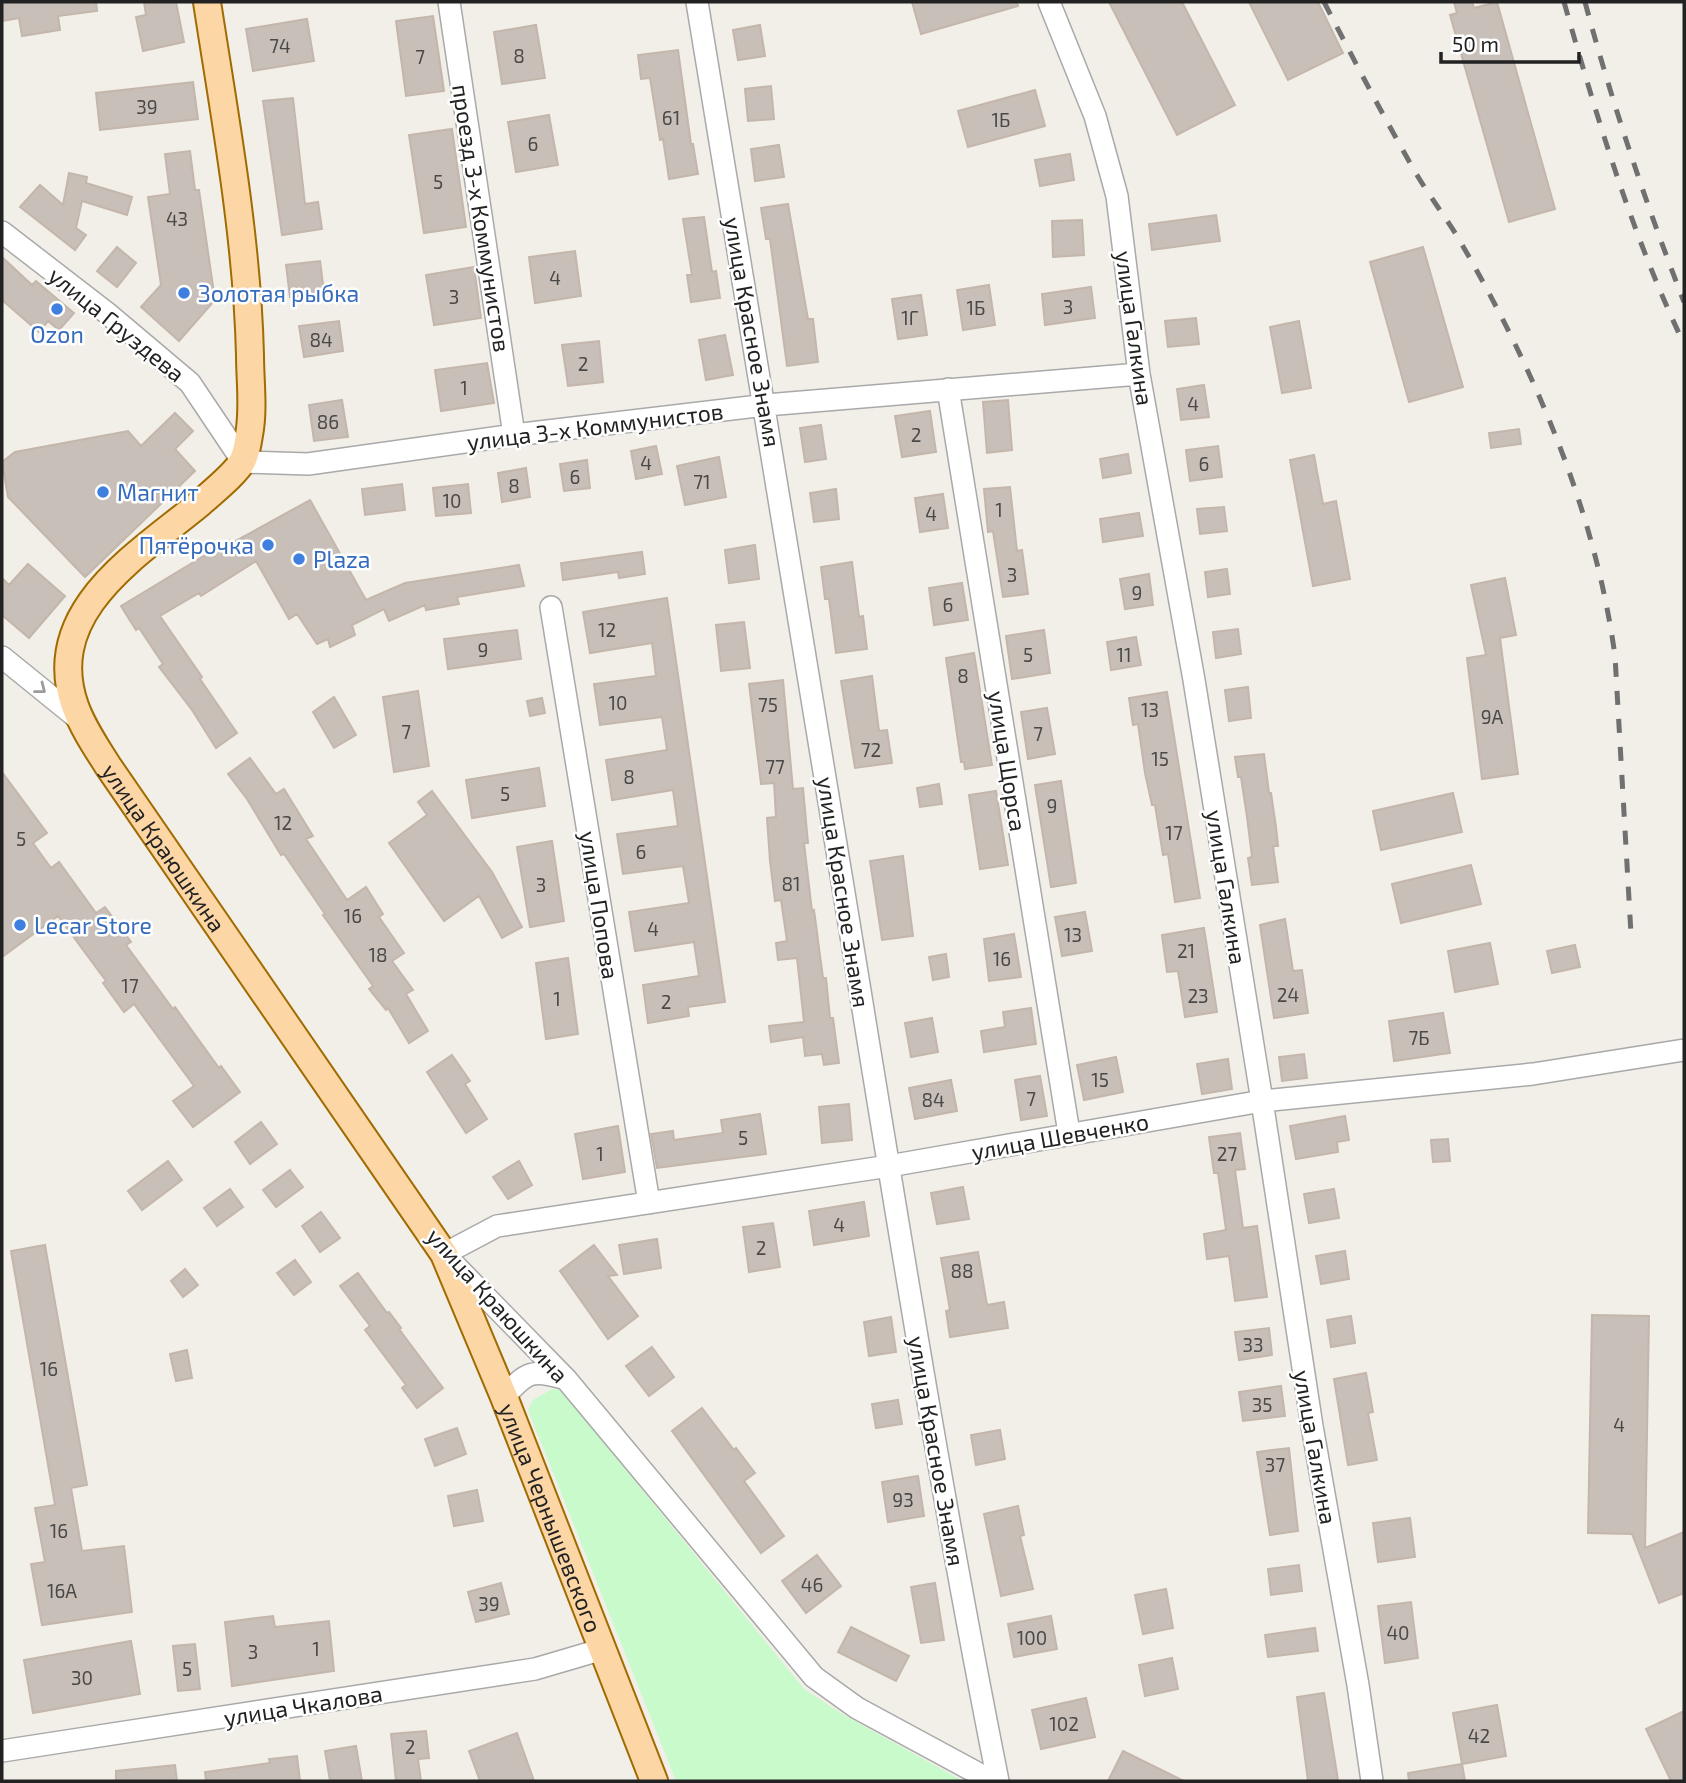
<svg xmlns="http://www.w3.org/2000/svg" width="1686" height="1783" font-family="'Exo 2',sans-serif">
<rect width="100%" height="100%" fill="#f2efe9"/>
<path fill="#c8facc" d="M552 1389 561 1390 804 1689 844 1715 963 1781H676L528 1410 533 1400Z"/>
<path fill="#c7bfb8" stroke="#c4b6ab" stroke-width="2" d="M2 2H96L97 11 58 16 60 30 22 36 19 18 2 21Z
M144 2H176L184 42 143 51 136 17 146 15Z
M912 2H1017L1018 6 921 34Z
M1109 2H1182L1235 105 1177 135Z
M1249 2H1318L1343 53 1288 80Z
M1454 2H1472L1474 8 1497 2 1555 209 1509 222 1450 15 1457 13Z
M433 16 444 91 406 96 396 21Z
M307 19 314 61 253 71 246 29Z
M536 25 545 78 502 84 494 32Z
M760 25 765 56 738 60 733 30Z
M678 50 691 144H693L698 174 669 179 663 139 660 140 650 78 641 79 638 55Z
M193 82 198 119 100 130 96 93Z
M771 86 774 119 748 121 745 89Z
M1035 90 1045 126 968 147 958 111Z
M293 98 305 204 318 202 322 229 282 235 263 101Z
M549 115 558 165 516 172 508 122Z
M452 129 466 227 424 233 409 135Z
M779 145 784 177 755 181 751 149Z
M190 151 195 190H199L215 300 179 341 141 307 161 285 148 197 170 194 165 154Z
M1070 154 1074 180 1040 186 1035 160Z
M69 173 87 177 86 183 132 197 127 215 82 201 76 228 86 235 75 250 20 207 40 185 63 205Z
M788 204 808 319H813L818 362 787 366 770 239H766L761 208Z
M1216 215 1220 241 1152 250 1149 224Z
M704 217 712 272 716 271 720 298 691 302 687 275H692L683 219Z
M1082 220 1084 255 1053 257 1052 221Z
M117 247 136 263 117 287 97 271Z
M1423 247 1463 387 1409 402 1370 262Z
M575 251 581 296 535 303 529 257Z
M2 257 32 285 36 281 74 313 59 330 48 321 39 332 2 300Z
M320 261 324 292 290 297 286 265Z
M474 267 481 318 434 325 426 275Z
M989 285 995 325 963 330 957 290Z
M1091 287 1095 318 1045 325 1042 294Z
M921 295 927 335 898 339 892 299Z
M1196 318 1199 344 1168 347 1165 321Z
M339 321 343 351 304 357 299 326Z
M1299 321 1311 388 1282 393 1270 327Z
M725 335 733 375 706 380 699 340Z
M599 341 603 382 568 386 562 345Z
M487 363 494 403 441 411 435 370Z
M1204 385 1209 417 1181 420 1177 389Z
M342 400 348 437 314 441 309 405Z
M1008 400 1012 450 987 453 983 402Z
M930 411 936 452 902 457 895 416Z
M175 413 193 431 175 449 195 471 85 577 8 497 2 462 15 452 128 431 141 446Z
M821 425 826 459 805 462 800 428Z
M1519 429 1521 444 1491 448 1489 433Z
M656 446 662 474 636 479 631 451Z
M1218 446 1222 477 1190 481 1186 450Z
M1128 454 1131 473 1103 478 1100 459Z
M1314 455 1323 504 1336 501 1350 579 1313 586 1290 460Z
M719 457 726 497 685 505 677 466Z
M587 460 590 488 564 491 560 464Z
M526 468 530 497 502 502 498 473Z
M402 484 405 510 365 515 362 489Z
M468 484 471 513 436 516 433 488Z
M1010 487 1017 551 1022 550 1028 594 1003 597 993 531 988 532 984 489Z
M836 489 839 519 814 522 810 493Z
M943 494 948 528 920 532 915 498Z
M310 500 366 600 405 583 519 565 524 586 457 597 459 604 426 610 425 605 389 621 384 609 352 625 355 635 330 647 328 639 317 644 297 614 289 619 256 561 201 596 199 593 160 616 202 677 200 679 237 733 216 748 192 710 159 667 163 664 139 628 136 630 121 606 230 540 232 543Z
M1224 507 1227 531 1200 534 1197 509Z
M1139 513 1143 536 1103 542 1100 519Z
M755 545 759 579 729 583 725 550Z
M642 552 645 574 619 578 618 572 563 580 561 563Z
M852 562 859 617 863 616 867 649 836 653 829 599H825L821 567Z
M28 564 65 596 29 638 2 615V578L9 585Z
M1227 569 1230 594 1208 597 1205 572Z
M1149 574 1153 605 1125 609 1120 579Z
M1505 578 1516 635 1500 638 1518 774 1482 779 1467 658 1486 655 1471 585Z
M962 583 968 620 934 625 929 588Z
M667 598 725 1002 688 1007 689 1016 648 1023 643 985 699 976 694 942 635 951 629 912 689 903 683 866 623 874 617 834 678 826 673 790 612 800 606 760 667 750 662 717 600 725 594 684 656 676 652 643 590 653 583 612Z
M744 622 750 668 721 671 716 625Z
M1238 629 1241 654 1216 658 1213 632Z
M517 630 521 659 448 669 444 639Z
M1044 630 1050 673 1012 679 1006 636Z
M1136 637 1141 665 1111 670 1107 642Z
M974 653 992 765 965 769 964 762H961L946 658Z
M872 676 879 731 887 730 892 763 855 768 841 681Z
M783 680 793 789 803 788 808 843H804L812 911 814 910 823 978H826L830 1018H833L839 1063 824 1065 822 1054 805 1056 803 1037 771 1042 769 1026 804 1022 797 958 778 960 776 943 787 941 781 900 775 901 770 861 767 818 776 817 774 783 761 784 749 684Z
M1248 687 1251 718 1229 721 1225 690Z
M418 691 429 766 394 772 383 697Z
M1167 692 1200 898 1175 902 1168 854 1163 855 1155 805H1152L1145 773 1138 724 1133 725 1129 698Z
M334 697 356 735 334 748 313 712Z
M542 698 545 713 530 716 527 701Z
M1047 708 1055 754 1028 759 1021 712Z
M1264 754 1269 793H1271L1276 827 1278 846H1273L1278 882 1252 885 1248 858 1252 857 1247 817 1241 777H1238L1235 757Z
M250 758 276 794 284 789 313 836 306 839 347 900 366 887 383 914 379 917 404 953 392 961 413 990 406 994 428 1031 409 1043 388 1008 386 1010 369 989 373 986 323 915 325 914 284 854 281 855 247 799 228 774Z
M539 768 545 806 472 818 466 780Z
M2 772 47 833 33 843 51 868 59 862 96 913 105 907 131 942 126 945 173 1009 175 1007 219 1068 221 1066 240 1092 193 1127 173 1101 194 1086 134 1004 124 1012 103 983 106 981 58 916 2 957Z
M1061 781 1076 883 1051 887 1035 785Z
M939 784 942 804 920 807 917 788Z
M432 791 492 872 522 927 502 938 479 896 444 921 389 843 427 815 418 802Z
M996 791 1008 865 980 869 969 795Z
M1453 793 1462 832 1381 850 1373 811Z
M552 841 564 921 530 927 517 847Z
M903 856 913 936 882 940 870 861Z
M1471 865 1481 904 1401 923 1392 884Z
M1085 912 1092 951 1062 956 1055 917Z
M1285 919 1293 971 1302 970 1308 1013 1274 1018 1260 925Z
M1204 928 1217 1012 1185 1017 1178 971 1167 972 1162 935Z
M1014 934 1021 977 989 981 984 939Z
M1490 943 1498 984 1455 992 1448 951Z
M1575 945 1580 967 1552 973 1547 951Z
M946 954 949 977 933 980 929 957Z
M568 958 578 1034 546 1039 536 963Z
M1031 1008 1036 1044 984 1052 981 1031 1005 1027 1003 1012Z
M1443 1013 1450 1053 1394 1061 1389 1021Z
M932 1018 938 1052 911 1057 905 1023Z
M1304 1054 1307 1078 1282 1081 1279 1057Z
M452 1055 470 1081 465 1084 487 1119 466 1133 427 1072Z
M1116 1057 1123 1092 1084 1100 1077 1065Z
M1228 1059 1232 1089 1202 1094 1197 1064Z
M1040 1076 1047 1116 1021 1120 1015 1080Z
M951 1080 957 1111 915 1119 909 1088Z
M849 1104 852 1140 822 1143 819 1107Z
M760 1114 766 1154 657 1168 651 1134 673 1131 674 1140 723 1133 721 1120Z
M1345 1116 1349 1140 1337 1142 1338 1152 1296 1159 1290 1126Z
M261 1122 277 1144 250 1164 235 1142Z
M618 1126 625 1172 583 1179 575 1134Z
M1240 1133 1245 1169 1235 1170 1243 1228 1257 1226 1267 1297 1235 1301 1229 1256 1207 1259 1204 1234 1226 1230 1218 1173H1214L1209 1137Z
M1448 1139 1450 1161 1433 1162 1431 1140Z
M168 1161 182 1180 142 1210 128 1191Z
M519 1161 532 1185 508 1199 493 1177Z
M290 1170 303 1187 276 1207 263 1190Z
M963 1187 969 1219 937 1224 931 1193Z
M230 1189 243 1207 217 1226 204 1208Z
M1334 1189 1339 1218 1309 1223 1304 1194Z
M864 1202 869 1236 814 1245 809 1211Z
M321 1212 340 1238 320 1252 302 1226Z
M773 1223 780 1267 749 1272 743 1227Z
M657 1239 661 1268 624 1274 619 1245Z
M45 1245 87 1485 71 1488 82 1551 124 1546 132 1612 42 1625 31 1564 45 1562 35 1508 55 1505 11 1251Z
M594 1245 617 1275 608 1276 638 1316 608 1339 560 1271Z
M1345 1251 1349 1279 1321 1284 1316 1256Z
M978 1252 987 1305 1004 1302 1008 1328 950 1337 946 1311 950 1310 941 1258Z
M295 1260 311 1282 294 1295 277 1273Z
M185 1269 198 1285 183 1297 171 1281Z
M358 1273 387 1313 389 1312 401 1328 399 1329 443 1388 417 1408 402 1388 406 1385 365 1330 370 1326 340 1286Z
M1592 1315 1649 1316 1645 1548 1684 1532V1593L1659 1603 1632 1534 1588 1533Z
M1351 1316 1355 1343 1331 1347 1327 1320Z
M891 1317 896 1352 869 1356 864 1322Z
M1269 1328 1272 1355 1239 1360 1235 1332Z
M652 1347 674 1377 649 1396 626 1366Z
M187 1350 192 1378 176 1381 170 1354Z
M1366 1373 1373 1412 1368 1413 1377 1460 1348 1465 1334 1379Z
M1281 1386 1285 1416 1243 1421 1239 1392Z
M898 1400 902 1424 876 1428 872 1404Z
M702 1408 734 1450 736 1448 755 1473 744 1481 784 1536 761 1553 672 1431Z
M457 1428 466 1454 435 1466 425 1439Z
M1000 1430 1005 1459 976 1465 971 1435Z
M1289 1448 1298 1531 1270 1535 1257 1452Z
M918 1476 924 1516 888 1522 882 1482Z
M477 1490 483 1521 454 1526 448 1496Z
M1018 1506 1024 1535 1020 1536 1033 1589 1001 1596 984 1514Z
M1410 1518 1415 1557 1378 1562 1373 1523Z
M817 1555 841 1586 806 1613 782 1581Z
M1299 1565 1302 1591 1271 1595 1268 1569Z
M501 1583 509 1614 476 1622 468 1592Z
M935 1583 944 1640 921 1643 911 1587Z
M1166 1589 1173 1628 1143 1634 1135 1595Z
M1411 1602 1418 1658 1385 1663 1378 1606Z
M273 1616 275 1627 329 1621 334 1671 232 1686 225 1622Z
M1051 1616 1057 1649 1014 1657 1008 1624Z
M851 1627 909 1656 896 1681 838 1652Z
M1315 1628 1318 1651 1268 1657 1265 1635Z
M131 1641 140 1694 33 1713 24 1660Z
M195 1644 200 1689 178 1691 173 1646Z
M1172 1658 1178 1689 1145 1696 1139 1665Z
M1324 1693 1338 1780 1308 1781 1297 1697Z
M1086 1698 1095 1737 1041 1749 1032 1710Z
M1497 1705 1506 1756 1462 1764 1453 1713Z
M1684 1711V1781H1671L1646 1729Z
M426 1731 429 1758 418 1759 421 1781H396L391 1734Z
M517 1733 534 1781H480L469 1751Z
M356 1746 362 1781H330L325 1751Z
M1123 1751 1184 1781H1108Z
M297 1756 300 1781H206L205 1772 270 1763 269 1759Z
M1462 1764 1465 1781H1409L1408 1773Z
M175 1765 177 1781H116V1771Z"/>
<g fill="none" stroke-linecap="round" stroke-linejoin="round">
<defs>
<path id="minor" d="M449 2 514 435
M697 2C748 303 798 604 846 905 894 1198 940 1491 998 1781
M1049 2 1095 116 1117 196 1139 374 1194 680 1262 1101 1312 1426 1358 1685 1372 1781
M2 232 107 313 190 383 243 462 308 464 514 435 766 405 1139 374
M948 389 1069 1133
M551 607 649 1203
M2 657 81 721
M504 1397C527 1371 532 1369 566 1379
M2 1751 535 1669 603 1649
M992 1781 857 1708 814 1677 566 1379 444 1254 497 1226 889 1166 1262 1101 1533 1074 1684 1050"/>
<g id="major">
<path id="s1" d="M207 2C225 119 247 236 250 355 250 381 254 409 249 435 248 442 246 453 243 460 236 474 210 494 198 505 136 556 42 612 75 706 83 728 96 747 108 766L444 1254 504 1397 654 1781"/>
</g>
</defs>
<use href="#minor" stroke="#a9a9a9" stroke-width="24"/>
<use href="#major" stroke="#a06b00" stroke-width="30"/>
<use href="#minor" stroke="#fff" stroke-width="21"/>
<use href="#major" stroke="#fcd6a4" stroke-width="26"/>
<path stroke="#707070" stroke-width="5" stroke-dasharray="14 14" stroke-linecap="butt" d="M1324 2C1354 60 1384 118 1417 175 1430 197 1447 219 1460 241 1534 369 1595 509 1615 656L1631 934
M1564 2C1597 118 1632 235 1684 344
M1585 2C1612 103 1646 204 1684 302"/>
</g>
<defs><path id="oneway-chevron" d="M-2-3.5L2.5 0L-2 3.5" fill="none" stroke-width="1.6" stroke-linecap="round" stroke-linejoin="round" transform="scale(1.75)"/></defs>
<use stroke="#9c9c9c" href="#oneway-chevron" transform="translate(41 689) rotate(38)"/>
<g fill="#3f7fe0" stroke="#fff" stroke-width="2.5">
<circle cx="184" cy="293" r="7"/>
<circle cx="57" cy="309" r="7"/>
<circle cx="103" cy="492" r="7"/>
<circle cx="268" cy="545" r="7"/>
<circle cx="299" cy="559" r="7"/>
<circle cx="20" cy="925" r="7"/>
</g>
<g text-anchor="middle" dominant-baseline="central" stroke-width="5" stroke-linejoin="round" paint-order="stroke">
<g font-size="19" fill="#4b4948">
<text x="280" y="45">74</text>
<text x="519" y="55">8</text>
<text x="420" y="56">7</text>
<text x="147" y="106">39</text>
<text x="671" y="117">61</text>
<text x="1001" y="119">1Б</text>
<text x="533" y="143">6</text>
<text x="438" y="181">5</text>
<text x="177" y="218">43</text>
<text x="555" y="277">4</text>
<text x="454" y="296">3</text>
<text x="1068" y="306">3</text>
<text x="976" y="307">1Б</text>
<text x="910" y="317">1Г</text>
<text x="321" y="339">84</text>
<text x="583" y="363">2</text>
<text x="464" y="387">1</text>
<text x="1193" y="403">4</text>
<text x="328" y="421">86</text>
<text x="916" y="434">2</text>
<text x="646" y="462">4</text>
<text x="1204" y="463">6</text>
<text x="575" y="476">6</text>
<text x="702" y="481">71</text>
<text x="514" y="485">8</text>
<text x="452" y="500">10</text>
<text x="999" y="509">1</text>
<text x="931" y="513">4</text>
<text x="1012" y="574">3</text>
<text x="1137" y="592">9</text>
<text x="948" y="604">6</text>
<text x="607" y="629">12</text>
<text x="483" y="649">9</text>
<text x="1028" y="654">5</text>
<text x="1124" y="654">11</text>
<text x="963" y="675">8</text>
<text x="618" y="702">10</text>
<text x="768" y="704">75</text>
<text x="1150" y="709">13</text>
<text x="1492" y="716">9А</text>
<text x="406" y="731">7</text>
<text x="1038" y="733">7</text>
<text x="871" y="749">72</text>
<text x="1160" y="758">15</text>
<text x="775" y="766">77</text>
<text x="629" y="776">8</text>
<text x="505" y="793">5</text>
<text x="1052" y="805">9</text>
<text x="283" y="822">12</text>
<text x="1174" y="832">17</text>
<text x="21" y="838">5</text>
<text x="641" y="851">6</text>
<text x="791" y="883">81</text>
<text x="541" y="884">3</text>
<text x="353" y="915">16</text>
<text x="653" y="928">4</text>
<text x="1073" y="934">13</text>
<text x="1186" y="950">21</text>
<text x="378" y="954">18</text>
<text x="1002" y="958">16</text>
<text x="130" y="985">17</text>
<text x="1288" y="994">24</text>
<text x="1198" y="995">23</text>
<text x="557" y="998">1</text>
<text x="666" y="1001">2</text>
<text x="1419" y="1037">7Б</text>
<text x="1100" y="1079">15</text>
<text x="1031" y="1098">7</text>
<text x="933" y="1099">84</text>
<text x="743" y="1137">5</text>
<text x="600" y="1153">1</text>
<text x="1227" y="1153">27</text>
<text x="839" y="1224">4</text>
<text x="761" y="1247">2</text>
<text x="962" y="1270">88</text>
<text x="1253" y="1344">33</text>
<text x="49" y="1368">16</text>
<text x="1262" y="1404">35</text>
<text x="1619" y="1424">4</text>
<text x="1275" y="1464">37</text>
<text x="903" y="1499">93</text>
<text x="59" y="1530">16</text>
<text x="812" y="1584">46</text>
<text x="62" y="1590">16А</text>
<text x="489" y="1603">39</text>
<text x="1398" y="1632">40</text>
<text x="1032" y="1637">100</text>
<text x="316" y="1648">1</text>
<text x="253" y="1651">3</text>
<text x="187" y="1668">5</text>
<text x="82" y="1677">30</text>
<text x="1064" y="1723">102</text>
<text x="1479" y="1735">42</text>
<text x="410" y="1746">2</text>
</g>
<g font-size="23" fill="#222" stroke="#fff">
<text transform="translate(482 218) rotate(81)">проезд 3-х Коммунистов</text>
<text transform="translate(117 324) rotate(39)">улица Груздева</text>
<text transform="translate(1135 328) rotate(82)">улица Галкина</text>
<text transform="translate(753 332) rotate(80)">улица Красное Знамя</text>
<text transform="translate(595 426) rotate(-7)">улица 3-х Коммунистов</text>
<text transform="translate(1008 761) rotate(81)">улица Щорса</text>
<text stroke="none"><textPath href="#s1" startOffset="948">улица Краюшкина</textPath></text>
<text transform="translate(1227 887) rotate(81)">улица Галкина</text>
<text transform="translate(844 892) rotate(81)">улица Красное Знамя</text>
<text transform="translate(600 905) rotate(81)">улица Попова</text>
<text transform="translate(1060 1136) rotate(-10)">улица Шевченко</text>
<text transform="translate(498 1305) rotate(48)">улица Краюшкина</text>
<text transform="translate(1316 1447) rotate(80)">улица Галкина</text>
<text transform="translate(937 1451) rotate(80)">улица Красное Знамя</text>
<text stroke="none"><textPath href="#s1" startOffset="1726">улица Чернышевского</textPath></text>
<text transform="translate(303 1705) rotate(-9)">улица Чкалова</text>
</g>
<g font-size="23" fill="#366cbe" stroke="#fff" text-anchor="start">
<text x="198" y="293">Золотая рыбка</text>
<text x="57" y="334" text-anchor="middle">Ozon</text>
<text x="117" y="492">Магнит</text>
<text x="254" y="545" text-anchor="end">Пятёрочка</text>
<text x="313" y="559">Plaza</text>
<text x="34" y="925">Lecar Store</text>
</g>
</g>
<rect width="1686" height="1783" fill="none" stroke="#222222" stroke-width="7"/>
<path d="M1441 52v10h138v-10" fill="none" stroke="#222222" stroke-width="3.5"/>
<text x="1452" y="52" font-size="21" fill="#222222" stroke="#ffffff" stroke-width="5" paint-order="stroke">50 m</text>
</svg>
